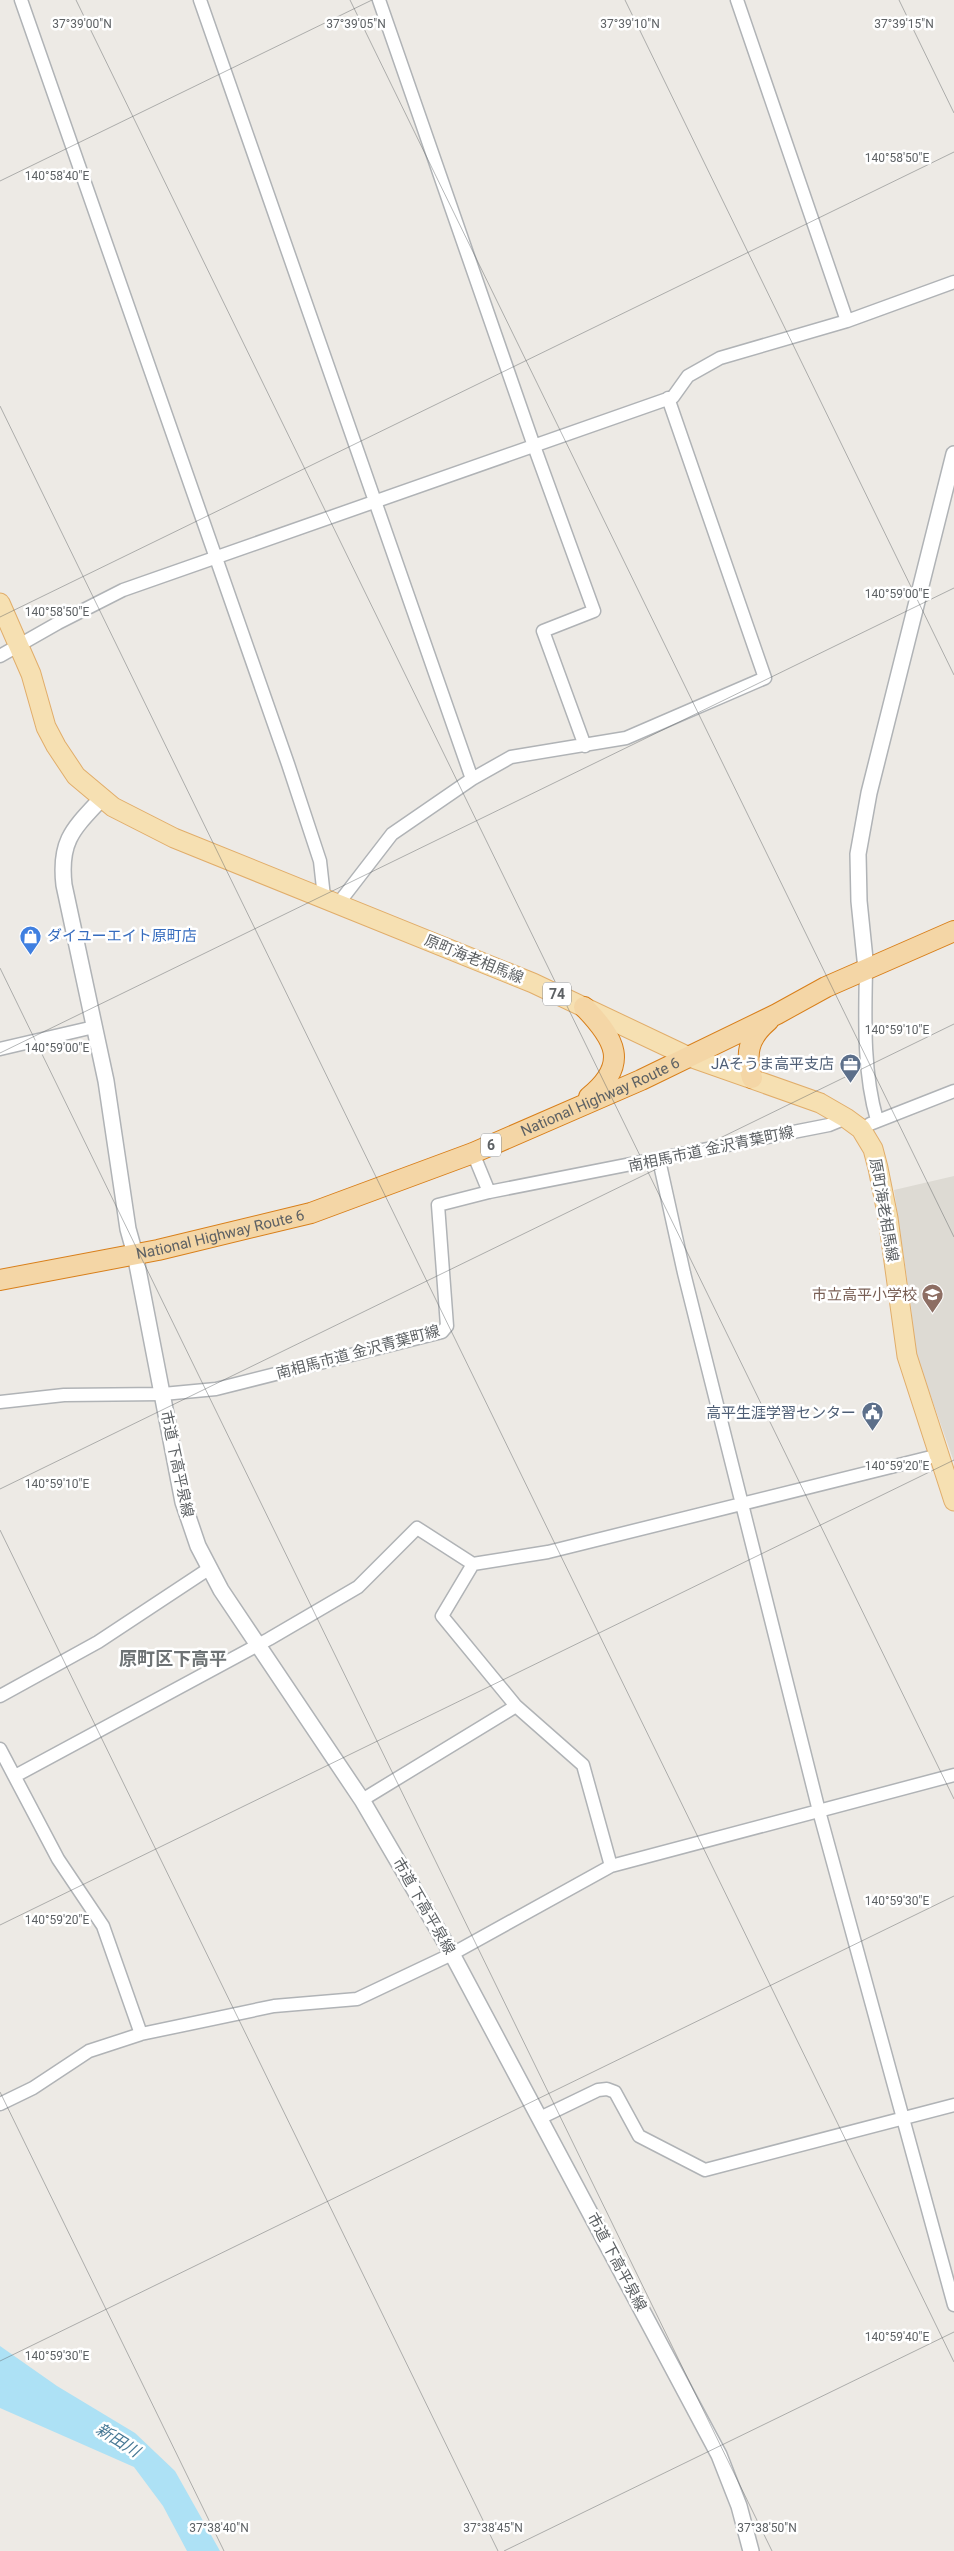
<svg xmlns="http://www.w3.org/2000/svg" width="954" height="2551" font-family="Roboto,'Noto Sans JP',sans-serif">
<rect width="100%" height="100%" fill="#edeae5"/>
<path fill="#dddad3" d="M954 1176V1462L915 1351 911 1306 894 1190Z"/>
<path fill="#ade1f5" d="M0 2346 57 2386 135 2433 175 2471 220 2551H187L163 2506 134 2467 0 2408Z"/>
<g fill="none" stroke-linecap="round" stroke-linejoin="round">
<defs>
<path id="minor" d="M21 0 288 764 320 861 324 897
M200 0 472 779
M379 0 534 446 594 611 543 631 585 746
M737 0 847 321
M0 656 58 623 123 590 673 397 688 376 720 358 847 321 954 282
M338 904 392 834 472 779 511 757 626 738 765 678 668 398
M866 969C865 1019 863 1072 877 1120
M0 1049 94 1027
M870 1124 954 1091
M473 1153 489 1192
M659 1160 684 1273 819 1811 954 2305
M0 1402 64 1395 163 1394 216 1389 442 1332 447 1326 438 1205 489 1192 829 1125 846 1118
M473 1564 442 1616 516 1706 583 1765 611 1866
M0 1696 98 1642 210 1568
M0 1749 58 1859 103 1926 141 2034
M15 1776 269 1639 358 1587 417 1528 473 1564 548 1552 939 1455
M362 1800 516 1706
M0 2104 33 2088 89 2051 141 2034 274 2006 357 1999 452 1954 611 1866 954 1775
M540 2118 598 2090 607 2089 615 2092 639 2136 705 2170 954 2105"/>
<path id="tertiary" d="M101 799C73 829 59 841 64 885L106 1081 128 1229 135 1254 183 1502 198 1546 221 1590 362 1800 452 1954 719 2455 739 2506 751 2551
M866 969 859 901 858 854 869 793 954 454"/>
<path id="primary" d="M0 603 31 674 46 727 56 746 76 776 113 807 174 838 533 983 687 1056 820 1103 846 1118 861 1129 873 1149 878 1168 888 1218 907 1356 954 1501"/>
<g id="trunk">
<path d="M584 1007C615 1039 630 1064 589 1097"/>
<path d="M752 1078C745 1054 748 1038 768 1021"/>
<path id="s1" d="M0 1280 158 1250 311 1213 473 1153 641 1080 777 1014 826 987 954 931"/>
</g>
</defs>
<use href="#minor" stroke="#b0b3b6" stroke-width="15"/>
<use href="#tertiary" stroke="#b0b3b6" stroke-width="18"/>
<use href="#primary" stroke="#e1ad6a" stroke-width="21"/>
<use href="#trunk" stroke="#d87f1a" stroke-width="22"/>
<use href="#minor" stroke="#fff" stroke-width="12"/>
<use href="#tertiary" stroke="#fff" stroke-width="15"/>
<use href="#primary" stroke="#f6e0b2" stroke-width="19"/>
<use href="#trunk" stroke="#f4d6a6" stroke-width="20"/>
</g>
<path fill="none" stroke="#5d6164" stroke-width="1" stroke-opacity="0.45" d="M76 0 954 1799M350 0 954 1237M625 0 954 675M899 0 954 113M0 181 372 0M0 406 954 2362M0 617 954 152M0 968 772 2551M0 1053 954 588M0 1489 954 1024M0 1530 498 2551M0 1925 954 1460M0 2092 224 2551M0 2361 954 1896M504 2551 954 2332"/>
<defs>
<symbol id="shop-pin" viewBox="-11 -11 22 30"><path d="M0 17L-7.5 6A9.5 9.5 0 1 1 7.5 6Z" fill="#3f7fe0" stroke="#fff"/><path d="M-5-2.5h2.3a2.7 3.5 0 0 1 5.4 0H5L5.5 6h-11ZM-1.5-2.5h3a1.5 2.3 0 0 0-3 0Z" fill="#fff"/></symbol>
<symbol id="office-pin" viewBox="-11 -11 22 30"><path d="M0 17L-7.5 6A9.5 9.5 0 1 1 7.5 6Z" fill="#5c6f8a" stroke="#fff"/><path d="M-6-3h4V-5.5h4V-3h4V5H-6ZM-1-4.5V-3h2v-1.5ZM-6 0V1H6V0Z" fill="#fff"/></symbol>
<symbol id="school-pin" viewBox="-11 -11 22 30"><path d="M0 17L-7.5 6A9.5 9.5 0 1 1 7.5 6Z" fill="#8d6e63" stroke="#fff"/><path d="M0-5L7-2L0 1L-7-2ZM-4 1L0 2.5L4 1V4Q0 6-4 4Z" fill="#fff"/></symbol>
<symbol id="civic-pin" viewBox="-11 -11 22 30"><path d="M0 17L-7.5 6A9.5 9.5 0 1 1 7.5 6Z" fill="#5c6f8a" stroke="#fff"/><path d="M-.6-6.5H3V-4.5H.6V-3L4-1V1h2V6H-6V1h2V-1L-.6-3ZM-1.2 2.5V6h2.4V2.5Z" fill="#fff"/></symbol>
</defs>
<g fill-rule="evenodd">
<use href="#shop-pin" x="18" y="924" width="25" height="34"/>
<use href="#office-pin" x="838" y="1052" width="25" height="34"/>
<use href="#school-pin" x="920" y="1282" width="25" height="34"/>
<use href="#civic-pin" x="860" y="1400" width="25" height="34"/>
</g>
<g text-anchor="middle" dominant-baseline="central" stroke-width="5" stroke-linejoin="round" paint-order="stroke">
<g fill="#fff" stroke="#8e9092" stroke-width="1">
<rect x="543" y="982.5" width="28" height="23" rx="4"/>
<rect x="481" y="1133.5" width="20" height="23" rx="4"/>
</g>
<g font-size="14" font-weight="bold" fill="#5d6164">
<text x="557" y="994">74</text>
<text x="491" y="1145">6</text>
</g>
<g font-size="15" fill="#366cbe" stroke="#fff" text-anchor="start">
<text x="47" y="936">ダイユーエイト原町店</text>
</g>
<g font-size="15" fill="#5d6164" stroke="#fff">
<text transform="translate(474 959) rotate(22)">原町海老相馬線</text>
<text stroke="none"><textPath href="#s1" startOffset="630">National Highway Route 6</textPath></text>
<text transform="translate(711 1149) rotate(-12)">南相馬市道 金沢青葉町線</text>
<text transform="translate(884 1210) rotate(80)">原町海老相馬線</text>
<text stroke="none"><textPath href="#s1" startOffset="225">National Highway Route 6</textPath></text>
<text transform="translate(358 1352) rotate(-15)">南相馬市道 金沢青葉町線</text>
<text transform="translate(177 1464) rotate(78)">市道 下高平泉線</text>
<text transform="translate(424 1906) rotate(60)">市道 下高平泉線</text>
<text transform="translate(617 2262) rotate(62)">市道 下高平泉線</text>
</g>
<g font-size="15" fill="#4e5e75" stroke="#fff" text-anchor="end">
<text x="834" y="1064">JAそうま高平支店</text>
<text x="856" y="1413">高平生涯学習センター</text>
</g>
<g font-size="15" fill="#785e54" stroke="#fff" text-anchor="end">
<text x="917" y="1295">市立高平小学校</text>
</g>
<g font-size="16" font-style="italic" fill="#467895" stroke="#fff">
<text transform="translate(118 2440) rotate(32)">新田川</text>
</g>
<g font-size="18" font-weight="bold" fill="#6e7375" stroke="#fff">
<text x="173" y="1658">原町区下高平</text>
</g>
</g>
<g font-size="12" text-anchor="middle" fill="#5d6164" stroke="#fff" stroke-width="5" stroke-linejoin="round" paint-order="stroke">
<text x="904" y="28">37°39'15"N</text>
<text x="82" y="28">37°39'00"N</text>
<text x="356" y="28">37°39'05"N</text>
<text x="630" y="28">37°39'10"N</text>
<text x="897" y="162">140°58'50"E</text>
<text x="57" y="180">140°58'40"E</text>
<text x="897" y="598">140°59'00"E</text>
<text x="57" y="616">140°58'50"E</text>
<text x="897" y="1034">140°59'10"E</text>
<text x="57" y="1052">140°59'00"E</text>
<text x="897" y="1470">140°59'20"E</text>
<text x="57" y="1488">140°59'10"E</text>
<text x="897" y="1905">140°59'30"E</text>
<text x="57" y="1924">140°59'20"E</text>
<text x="897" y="2341">140°59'40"E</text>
<text x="57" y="2360">140°59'30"E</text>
<text x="219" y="2532">37°38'40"N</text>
<text x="493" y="2532">37°38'45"N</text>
<text x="767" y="2532">37°38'50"N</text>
</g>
</svg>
